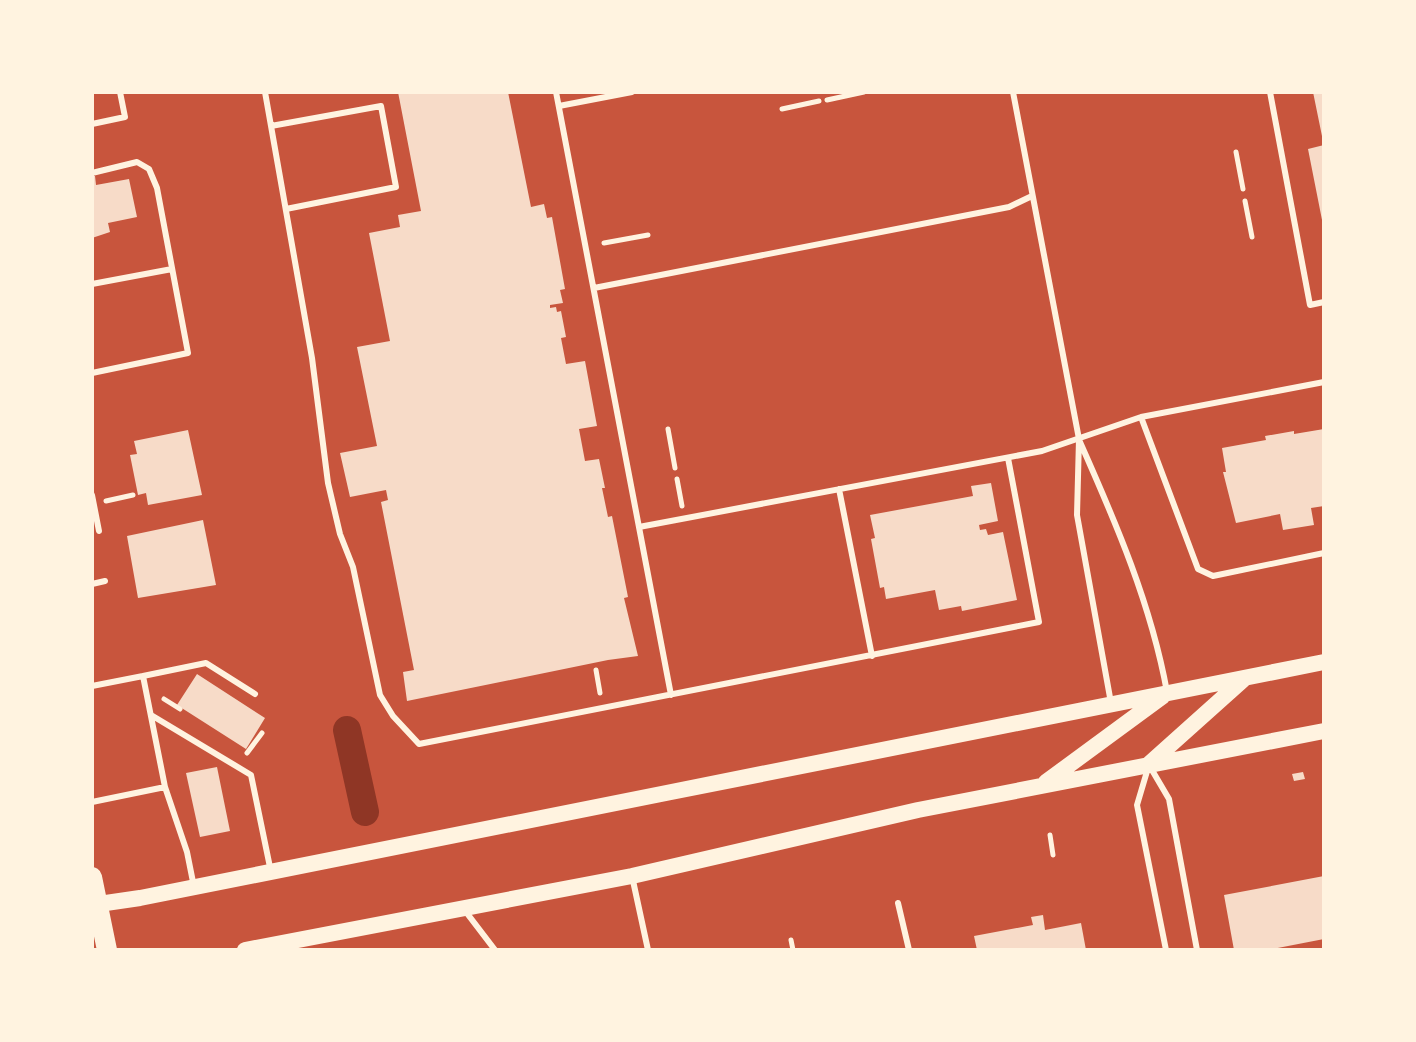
<svg xmlns="http://www.w3.org/2000/svg" width="1416" height="1042" font-family="Inter,sans-serif">
<rect width="100%" height="100%" fill="#c8553d"/>
<g fill="none" stroke-linecap="round" stroke-linejoin="round">
<path stroke="#8f3625" stroke-width="28" d="M347 730 365 812"/>
</g>
<path fill="#f7dbc8" d="M398 92H508L531 207 544 204 547 218 552 217 565 289 560 290 563 303 550 305V308L556 307 557 312 561 311 566 337 561 338 566 364 585 361 597 426 579 429 585 461 599 459 605 488H602L608 517 612 516 628 597 624 598 638 656 608 660 407 701 403 672 414 670 381 502 388 500 386 490 350 497 340 453 377 446 357 347 390 341 369 233 400 227 398 215 421 211Z
M1313 92H1324V141H1323Z
M1324 145V225H1323L1308 149Z
M92 176H95L96 185 129 179 137 217 108 223 110 232 92 238Z
M1324 429V506L1311 508 1314 525 1283 530 1280 514 1236 523 1223 472H1226L1222 448 1266 440 1265 436 1294 431V434Z
M188 430 202 495 148 505 146 493 138 495 130 455 137 454 134 441Z
M991 483 998 521 979 525 980 530 986 529 988 535 1003 532 1017 600 962 611 961 606 939 610 935 590 886 599 884 587 880 588 871 539 875 538 870 515 973 496 971 486Z
M203 520 216 585 138 598 127 536Z
M197 674 265 718 246 749 177 705Z
M217 767 230 831 200 837 186 773Z
M1303 772 1305 779 1294 781 1292 774Z
M1324 876V939L1267 950H1234L1224 895Z
M1043 915 1045 930 1081 923 1086 950H977L974 936 1033 925 1031 917Z"/>
<g fill="none" stroke-linecap="round" stroke-linejoin="round">
<path stroke="#fff3e0" stroke-width="5" d="M827 100 864 92
M782 109 819 101
M1236 152 1243 189
M1245 201 1252 237
M604 243 648 235
M668 429 675 468
M677 479 682 506
M106 501 133 495
M596 670 600 693
M164 699 180 709
M247 753 262 733
M1050 835 1053 855
M791 940 793 950"/>
<path stroke="#fff3e0" stroke-width="6" d="M265 92 312 358 328 483 340 534 353 567 380 695 393 716 419 744 1039 622 1008 458
M556 92 671 695
M1013 92 1079 439 1077 515 1111 703
M1270 92 1310 305 1324 302
M559 106 632 92
M92 124 125 117 120 92
M271 126 381 106 396 187 286 209
M92 173 137 162 149 169 157 188 188 353 92 373
M92 284 172 269
M594 288 1009 207 1032 196
M1141 417 1198 569 1213 576 1324 553
M1080 442C1116 523 1151 604 1167 692
M839 489 872 656
M92 495 99 531
M639 527 1042 451 1141 417 1324 382
M92 584 105 581
M143 676 206 663 255 694
M92 686 143 676 165 787 92 802
M151 715 251 775 271 872
M1149 765 1169 799 1197 950
M1148 768 1137 805 1166 950
M165 787 187 852 194 887
M632 876 648 950
M898 903 909 950
M466 912 495 950"/>
<path stroke="#fff3e0" stroke-width="16" d="M1149 764 1245 678
M1046 782 1163 696
M92 905 140 898C535 822 929 737 1324 662
M245 950 632 876 918 810 1324 731"/>
<path stroke="#fff3e0" stroke-width="20" d="M92 877 107 950"/>
</g>
<rect width="1416" height="1042" fill="none" stroke="#fff3e0" stroke-width="188"/>
</svg>
